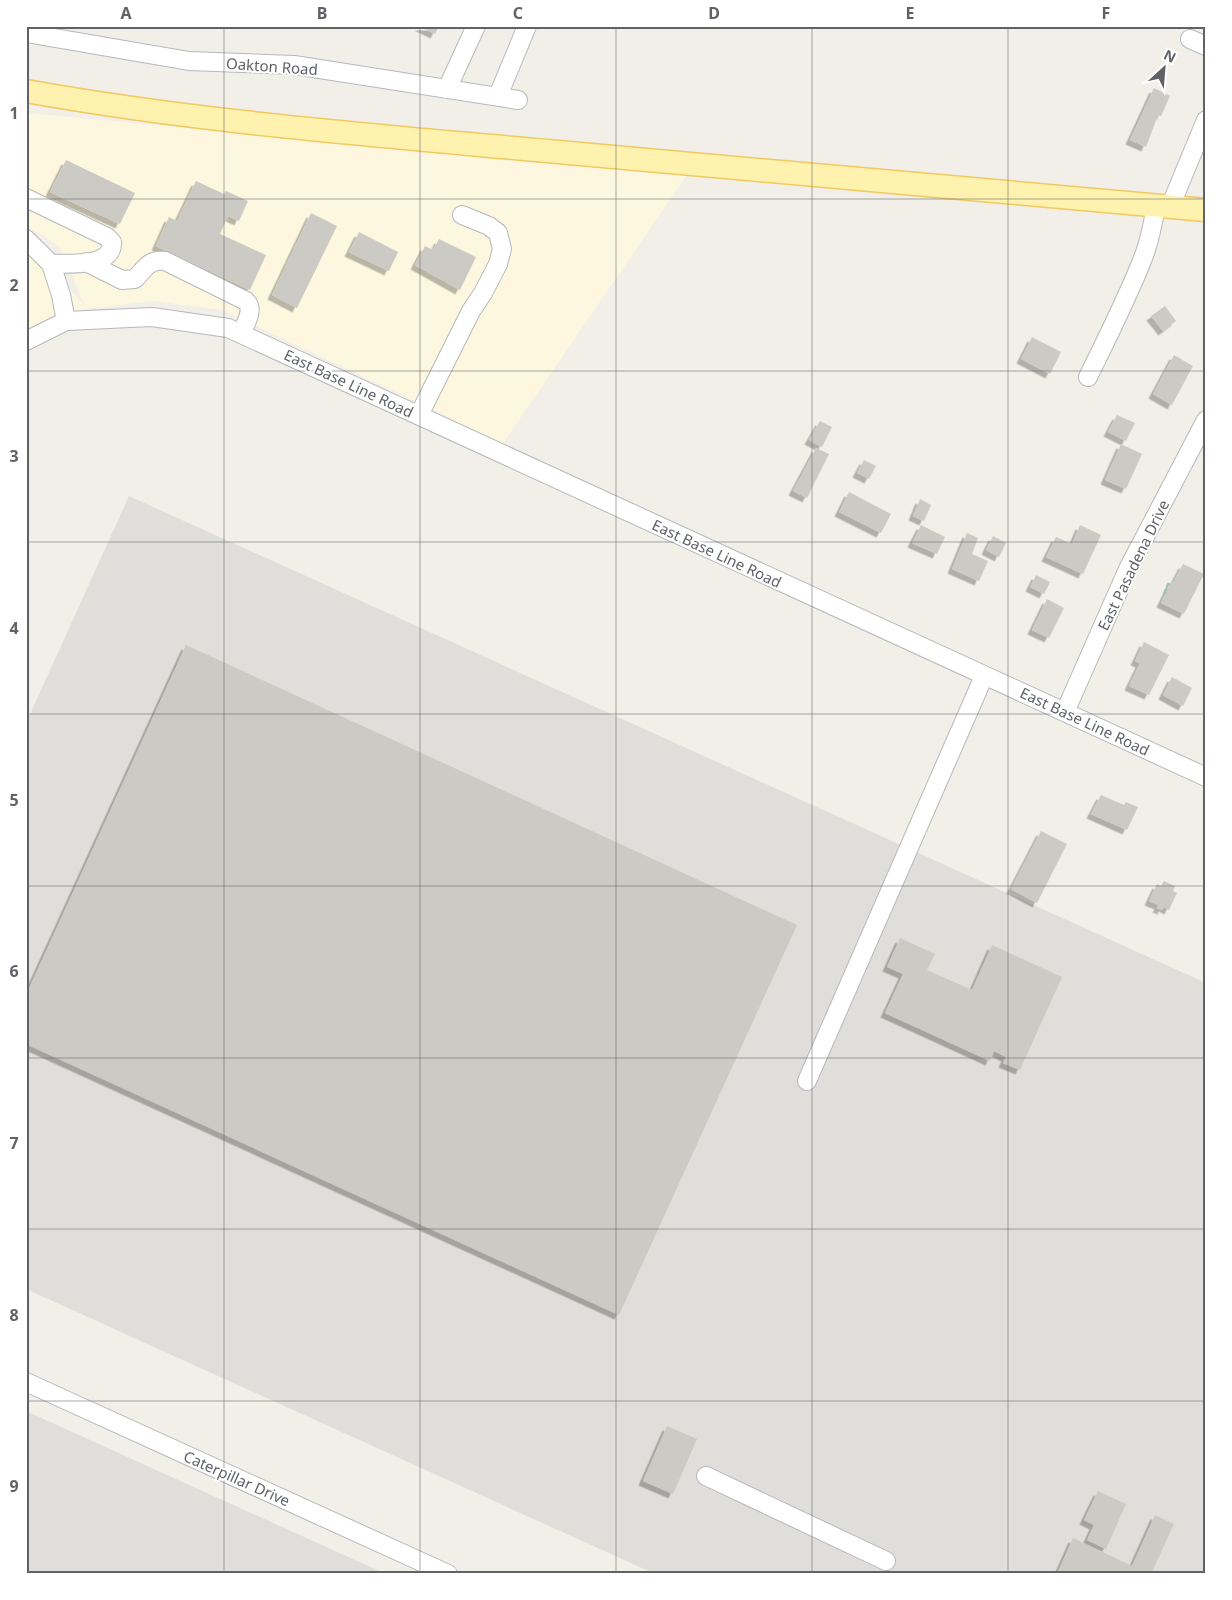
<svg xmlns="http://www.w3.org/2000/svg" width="1232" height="1600" font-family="'Noto Sans',sans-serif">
<defs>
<filter id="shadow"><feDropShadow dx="-4.5" dy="4.5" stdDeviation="0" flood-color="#0004"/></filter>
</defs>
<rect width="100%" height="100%" fill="#f1efe8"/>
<path fill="#fef7e0" d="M26 113 687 175 503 443 223 310 153 301 86 309 49 319 26 333V240L85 306 59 246 26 225Z"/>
<path fill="#e0deda" d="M129 496 1206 983V1574H655L26 1289V723Z
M26 1411 386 1574H26Z"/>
<path fill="#cccac5" filter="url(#shadow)" d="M419 26H439L435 34Z
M1154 88 1170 96 1161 116 1158 115 1146 147 1130 140Z
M66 160 135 193 120 224 50 192Z
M196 181 224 194 226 191 248 201 239 221 228 216 220 234 266 255 250 290 156 246 169 217 177 221Z
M311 213 337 226 297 308 272 295Z
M359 232 398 252 389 271 349 252Z
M439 239 476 257 460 290 415 265 425 246 433 250Z
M1165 306 1176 321 1163 331 1151 316Z
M1032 337 1061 352 1050 374 1021 359Z
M1174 355 1193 366 1172 405 1153 394Z
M1117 415 1135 423 1126 441 1108 432Z
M820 421 832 427 822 447 809 440Z
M1121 444 1142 454 1126 489 1105 480Z
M816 448 829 454 807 498 793 491Z
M864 460 876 466 869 479 857 473Z
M849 492 891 514 881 533 839 512Z
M920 499 931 505 924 521 913 516Z
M921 525 945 537 937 554 912 543Z
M1080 525 1101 535 1083 574 1046 557 1056 537 1072 544Z
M967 533 978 538 972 554 988 561 979 581 952 569Z
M993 536 1006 543 999 557 986 550Z
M1183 564 1204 574 1184 614 1161 603 1171 582 1173 583Z
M1036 575 1050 582 1044 594 1030 587Z
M1047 599 1064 608 1049 638 1032 630Z
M1144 642 1169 655 1149 695 1129 686 1140 663 1135 661Z
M186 645 797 925 619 1315 26 1044V995Z
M1172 677 1192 688 1183 706 1163 695Z
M1101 795 1124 805 1126 802 1138 807 1127 830 1091 814Z
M1041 831 1067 844 1037 903 1011 889Z
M1164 881 1175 886 1173 891 1177 893 1169 910 1163 907 1162 910 1157 908 1159 905 1149 901 1157 884 1161 886Z
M900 938 935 954 927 970 972 990 992 945 1062 977 1020 1070 1003 1063 1006 1057 994 1051 990 1061 885 1013 903 974 887 967Z
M667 1426 697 1439 673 1494 643 1481Z
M1098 1491 1126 1504 1106 1549 1087 1540 1094 1525 1084 1520Z
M1155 1515 1174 1524 1151 1574H1057L1073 1538 1132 1566Z"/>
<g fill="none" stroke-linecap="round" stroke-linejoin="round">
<defs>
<path id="minor" d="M26 33 189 61 294 65 518 100
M1190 39 1206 46
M447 89 476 26
M498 96 527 26
M26 198 107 237 112 242C113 268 69 263 51 264
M1170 207 1206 120
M26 239 51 264 61 295 66 321
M86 262 122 280 135 279C145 269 148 259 165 261L246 301C255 310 245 324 241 334
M26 341 66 321 152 317 228 328 1206 777
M1088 377C1107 338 1127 299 1143 258 1150 241 1153 223 1156 206
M419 415 471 311 483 293 498 264 502 249 498 233 489 226 462 215
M1065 712 1128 569 1206 420
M807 1081 984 676
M26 1382 448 1574
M706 1476 886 1561"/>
<path id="major" d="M26 91C198 122 373 135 547 151 767 171 986 190 1206 210"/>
</defs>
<use href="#minor" stroke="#b5b8bc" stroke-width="20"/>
<use href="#major" stroke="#f2c960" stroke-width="25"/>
<path stroke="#9cc7a9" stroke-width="2.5" stroke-dasharray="5 2.5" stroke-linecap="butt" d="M1164 594 1168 584H1170"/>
<use href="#minor" stroke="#fff" stroke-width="18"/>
<use href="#major" stroke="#fff2af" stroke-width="22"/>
</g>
<path fill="none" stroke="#5f6368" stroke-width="1" stroke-opacity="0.55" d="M224 26V1574M420 26V1574M616 26V1574M812 26V1574M1008 26V1574M26 199H1206M26 371H1206M26 542H1206M26 714H1206M26 886H1206M26 1058H1206M26 1229H1206M26 1401H1206"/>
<g text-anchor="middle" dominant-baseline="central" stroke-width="4" stroke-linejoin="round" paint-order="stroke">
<g font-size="15" fill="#5f6368" stroke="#fff">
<text transform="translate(272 66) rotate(4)">Oakton Road</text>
<text transform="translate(349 383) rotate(25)">East Base Line Road</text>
<text transform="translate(717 553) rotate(25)">East Base Line Road</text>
<text transform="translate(1133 565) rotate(-64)">East Pasadena Drive</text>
<text transform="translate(1085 721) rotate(25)">East Base Line Road</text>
<text transform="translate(237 1478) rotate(24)">Caterpillar Drive</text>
</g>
</g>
<rect width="1232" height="1600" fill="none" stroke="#ffffff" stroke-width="55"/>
<g transform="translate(1164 68) rotate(26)" stroke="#ffffff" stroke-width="4" paint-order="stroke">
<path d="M0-4L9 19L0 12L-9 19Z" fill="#5f6368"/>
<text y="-8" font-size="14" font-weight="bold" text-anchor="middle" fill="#5f6368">N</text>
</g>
<rect x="28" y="28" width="1176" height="1544" fill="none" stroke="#5f6368" stroke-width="2"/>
<g font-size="16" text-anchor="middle" font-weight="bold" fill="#5f6368">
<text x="126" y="19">A</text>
<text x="322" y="19">B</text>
<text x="518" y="19">C</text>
<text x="714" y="19">D</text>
<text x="910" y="19">E</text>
<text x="1106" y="19">F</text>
<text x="14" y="119">1</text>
<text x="14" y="291">2</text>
<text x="14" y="462">3</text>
<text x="14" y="634">4</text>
<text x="14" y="806">5</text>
<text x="14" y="977">6</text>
<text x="14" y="1149">7</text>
<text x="14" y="1321">8</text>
<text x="14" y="1492">9</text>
</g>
</svg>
